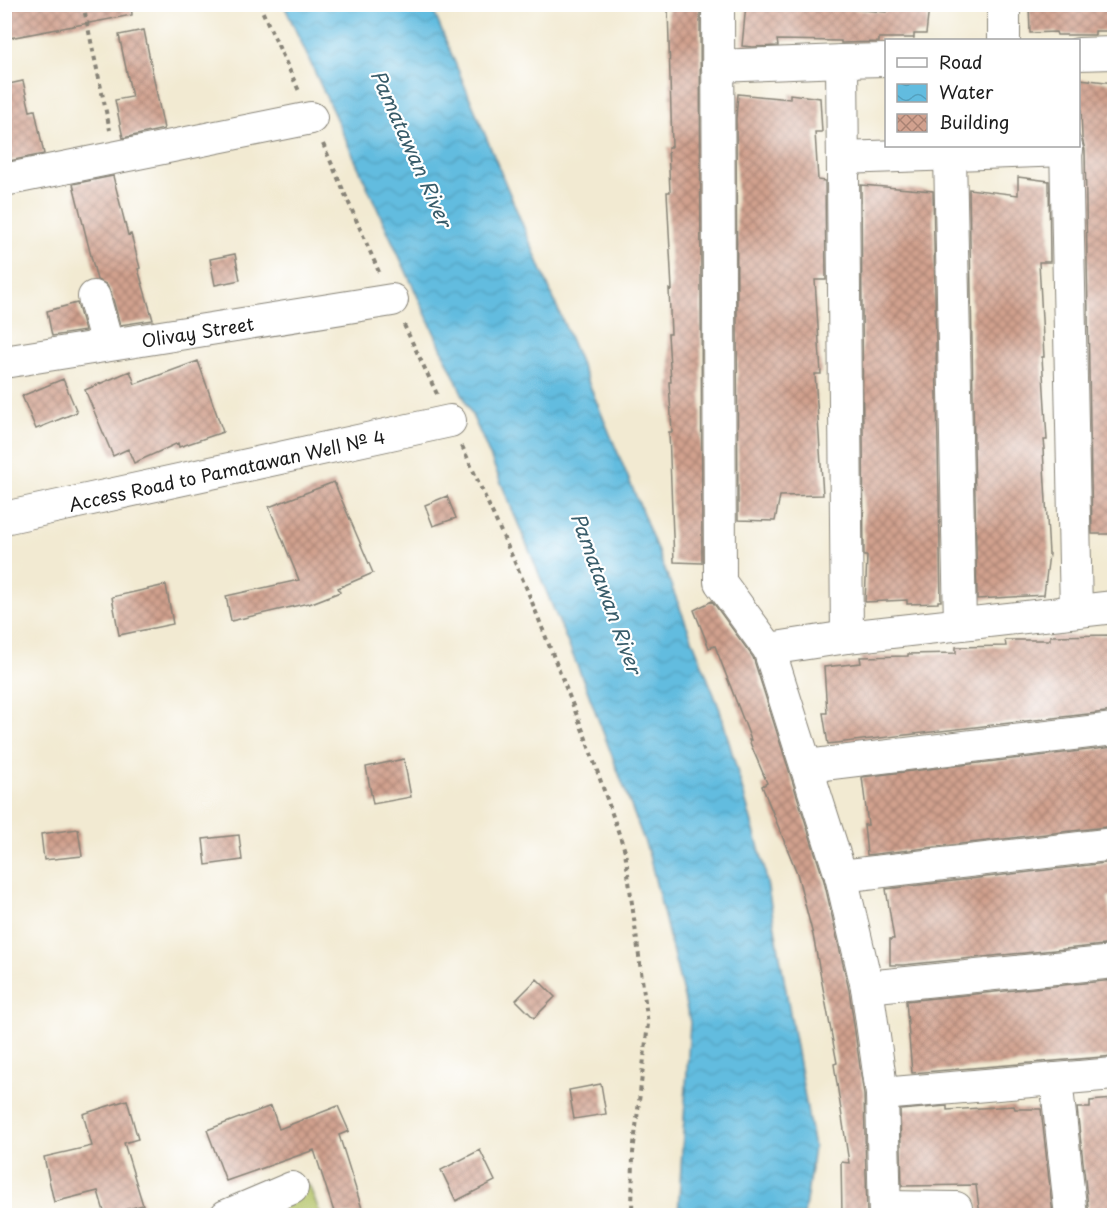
<svg xmlns="http://www.w3.org/2000/svg" width="1119" height="1220" font-family="'Playpen Sans',sans-serif">
<defs>
<pattern id="water-waves" width="16" height="10" patternUnits="userSpaceOnUse" patternTransform="scale(1.5)"><rect width="16" height="10" fill="#62bcdf"/><path d="M0 5q4-4 8 0t8 0" fill="none" stroke="#54a1bf"/></pattern>
<pattern id="building-cross-hatch" width="8" height="8" patternUnits="userSpaceOnUse" patternTransform="scale(1.5)"><rect width="8" height="8" fill="#d1a18e"/><path d="M0 0l8 8M0 8l8-8" fill="none" stroke="#a98273"/></pattern>
</defs>
<rect width="100%" height="100%" fill="#fff"/>
<filter id="ink" filterUnits="userSpaceOnUse"><feTurbulence type="fractalNoise" baseFrequency=".0167" numOctaves="2"/><feDisplacementMap in="SourceGraphic" scale="12" xChannelSelector="R" yChannelSelector="G"/><feConvolveMatrix kernelMatrix="1 2 1 2 8 2 1 2 1" color-interpolation-filters="sRGB"/></filter>
<filter id="wash" filterUnits="userSpaceOnUse"><feTurbulence type="fractalNoise" baseFrequency=".008" numOctaves="4" result="noise"/><feDisplacementMap in="SourceGraphic" scale="24" xChannelSelector="R" yChannelSelector="G"/><feGaussianBlur stdDeviation="1.35" result="paint"/><feColorMatrix in="noise" values="0 0 0 0 0 0 0 0 0 0 0 0 0 0 0 0 0 1.4 0 .05"/><feComposite in="paint" operator="in"/></filter>
<g filter="url(#wash)">
<rect width="100%" height="100%" fill="#f2ead2"/>
<path fill="#b1c164" stroke="#666e40" stroke-width="1.5" d="M309 1185 321 1215H251L248 1209Z"/>
<path fill="url(#water-waves)" stroke="#3f6c7e" stroke-width="1.5" d="M284 5H431L640 506 720 710 764 866 814 1148 804 1215H678L690 1022 648 851 586 687 482 437Z"/>
<g id="blocks">
<path fill="url(#building-cross-hatch)" d="M4 4H131L132 15 4 39Z
M746 4H788L886 12V4L929 7 926 34H914V38H879V42L841 43V41L777 40 778 46 753 47 742 46Z
M1029 4H1114V31H1095V35H1057L1056 32 1030 33Z
M668 8H700L702 563 674 562 669 432H672L669 382H671L668 334H671L669 289 672 290 667 192H670L668 147H672Z
M144 30 164 129 123 138 115 100 132 97 119 35Z
M1080 79 1114 83V115H1112L1114 149V534H1092L1085 150 1082 138Z
M23 81 30 111 35 110 44 154 4 162V85Z
M738 94 790 99V94L820 98 822 132H815L818 180 825 181 826 280H815L821 374H815L823 495 780 496 775 521 738 520 736 118Z
M113 176 128 235 131 234 140 268 138 269 153 320 120 325 111 292 106 284 97 280 73 184Z
M1018 177 1049 181 1050 262H1039L1044 357H1042L1047 440H1044L1045 449H1043L1049 554 1044 595 977 599 969 189 1018 195Z
M861 185 933 191 941 601H938V603L907 604V600L865 602 867 556H864Z
M235 254 240 280 215 285 210 259Z
M77 303 85 331 52 336 47 311Z
M198 361 223 432 179 447 178 443 134 463 128 449 113 456 85 390 130 371 135 384Z
M63 379 77 412 36 429 22 396Z
M334 482 373 573 338 588 340 592 309 604 308 603 231 621 226 596 299 580 269 507Z
M447 496 456 518 433 526 425 505Z
M166 585 173 624 119 635 112 597Z
M712 601 753 657 824 881 849 990 864 1095 867 1215H842L841 1162 849 1163 834 1064 837 1063 813 935 797 873 762 786 767 783 749 740H751L715 646 709 648 694 610Z
M1114 635V711L828 744 823 713H827L824 667 861 663 860 657 908 656V654L956 653V647L1006 646 1005 640H1050V636Z
M1114 747V826L867 855 864 825H868L862 777Z
M404 759 411 797 373 804 366 767Z
M78 829 82 856 44 860 41 834Z
M239 835 242 860 206 865 203 839Z
M1114 862V897H1108L1114 944 903 965H890V939H894L886 889Z
M537 979 555 997 534 1018 516 1000Z
M1114 980V1056L912 1073 906 1001Z
M601 1084 606 1114 574 1119 569 1090Z
M1114 1099V1215H1089L1077 1108H1090V1101Z
M127 1100 138 1139 124 1143 143 1205 105 1215 98 1191 54 1202 44 1157 92 1146 83 1114Z
M271 1106 279 1129 338 1106 349 1131 339 1135 364 1215H335L314 1150 226 1181 207 1130Z
M947 1106V1110L1014 1106 1015 1109H1041L1053 1215H980L976 1185 902 1186 900 1110Z
M480 1150 495 1181 456 1201 441 1170Z"/>
</g>
</g>
<g filter="url(#ink)">
<use href="#blocks" fill-opacity="0" stroke="#878377" stroke-width="1.5"/>
<g fill="none" stroke-linecap="round" stroke-linejoin="round">
<defs>
<g id="minor">
<path d="M718 4 720 582 769 649 841 876 867 987 882 1094 885 1216"/>
<path d="M1004 4V40"/>
<path d="M1078 54 1114 53"/>
<path d="M718 66 842 61"/>
<path d="M1066 146 1076 611"/>
<path d="M950 155 960 624"/>
<path d="M843 158 1067 150"/>
<path d="M4 180 311 118"/>
<path d="M94 297 107 344"/>
<path id="s1" d="M4 362 392 300"/>
<path id="s2" d="M4 518 450 421"/>
<path d="M847 637 842 61 886 60"/>
<path d="M769 649 847 637 1114 607"/>
<path d="M807 766 1114 729"/>
<path d="M841 876 1114 844"/>
<path d="M867 987 1114 962"/>
<path d="M1056 1079 1071 1216"/>
<path d="M882 1094 1114 1074"/>
<path d="M886 1207 956 1208 957 1216"/>
<path d="M226 1216 292 1188"/>
</g>
</defs>
<use href="#minor" stroke="#878377" stroke-width="34"/>
<path stroke="#878377" stroke-width="4" stroke-dasharray="4.5 4.5" stroke-linecap="butt" d="M83 4 110 130
M259 4 299 91
M323 144 379 272
M404 325 437 394
M462 446 526 587 585 736 625 851 648 1024 633 1153 632 1216"/>
<use href="#minor" stroke="#fff" stroke-width="32"/>
</g>
</g>
<g text-anchor="middle" dominant-baseline="central" stroke-width="4.5" stroke-linejoin="round" paint-order="stroke">
<g font-size="18" fill="#1c1c1c" stroke="#fff">
<text stroke="none"><textPath href="#s1" startOffset="196">Olivay Street</textPath></text>
<text stroke="none"><textPath href="#s2" startOffset="228">Access Road to Pamatawan Well № 4</textPath></text>
</g>
<g font-size="20" font-style="italic" fill="#385c6a" stroke="#fff">
<text transform="translate(412 148) rotate(66)">Pamatawan River</text>
<text transform="translate(607 593) rotate(70)">Pamatawan River</text>
</g>
</g>
<rect width="1119" height="1220" fill="none" stroke="#fff" stroke-width="24"/>
<rect x="885" y="39" width="195" height="108" fill="#ffffff" stroke="#a4a4a4" stroke-width="1.5"/>
<rect x="897" y="58" width="30" height="9" fill="#ffffff" stroke="#a4a4a4" stroke-width="1.5"/>
<text x="939" y="69" font-size="18" fill="#1c1c1c">Road</text>
<rect x="897" y="84" width="30" height="18" fill="url(#water-waves)" stroke="#a4a4a4" stroke-width="1.5"/>
<text x="939" y="99" font-size="18" fill="#1c1c1c">Water</text>
<rect x="897" y="114" width="30" height="18" fill="url(#building-cross-hatch)" stroke="#a4a4a4" stroke-width="1.5"/>
<text x="939" y="129" font-size="18" fill="#1c1c1c">Building</text>
</svg>
